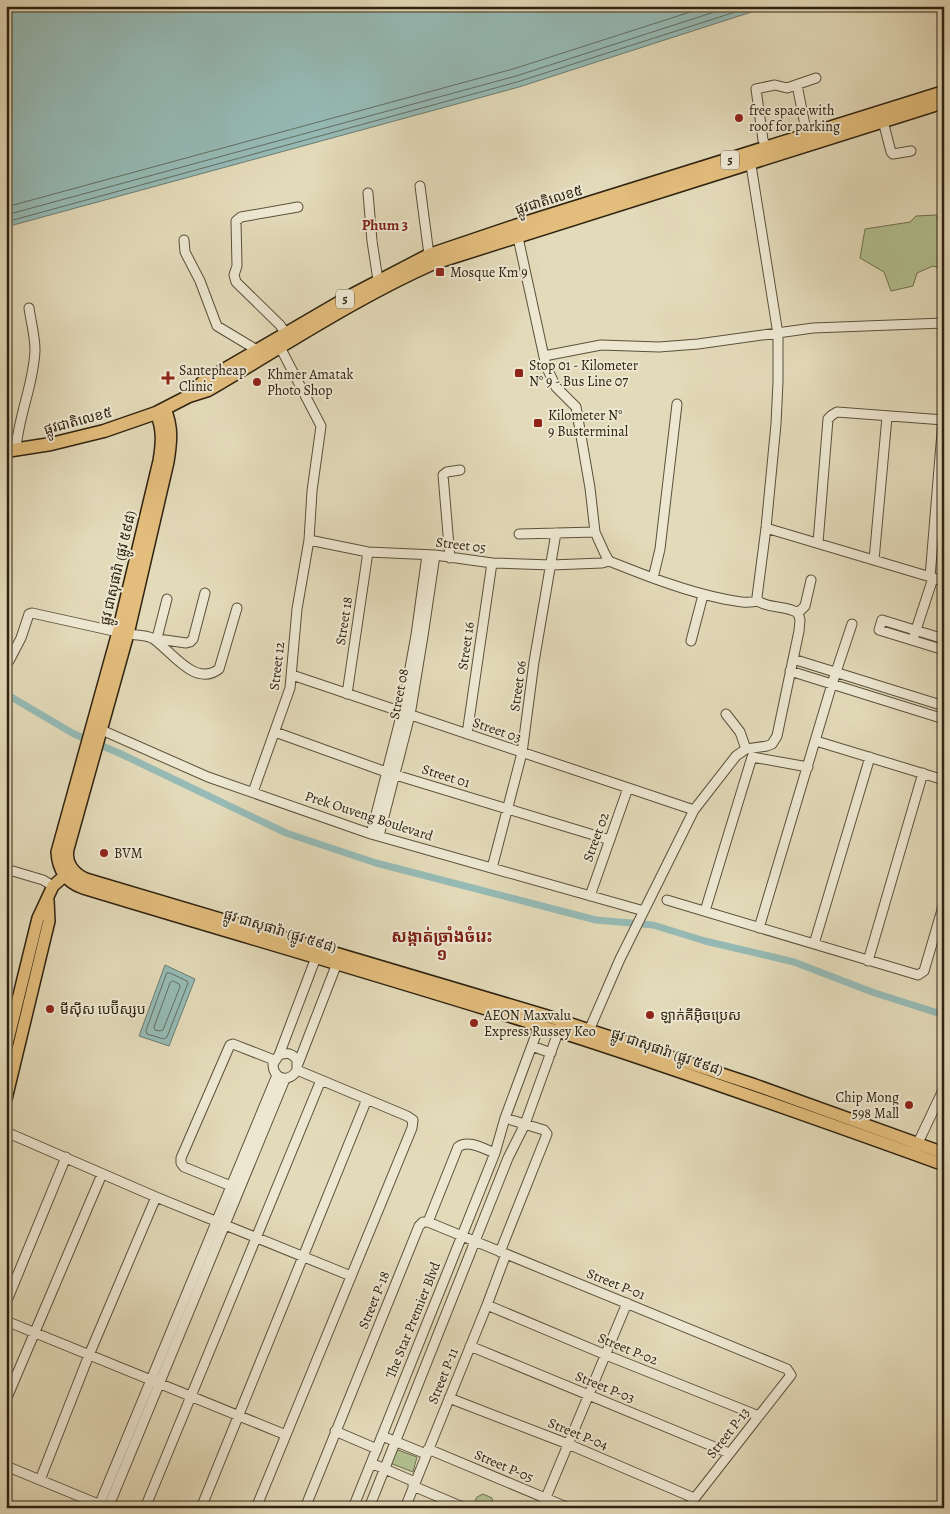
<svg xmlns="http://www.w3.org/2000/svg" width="950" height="1514" font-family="Alegreya,'Noto Sans Khmer',serif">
<rect width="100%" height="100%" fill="#e3dab9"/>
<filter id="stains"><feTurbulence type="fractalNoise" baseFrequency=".004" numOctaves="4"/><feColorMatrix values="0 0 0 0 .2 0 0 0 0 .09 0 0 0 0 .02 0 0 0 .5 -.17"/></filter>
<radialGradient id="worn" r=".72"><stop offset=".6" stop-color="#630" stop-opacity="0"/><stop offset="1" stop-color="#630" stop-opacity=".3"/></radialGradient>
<path fill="#b2c090" stroke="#707150" d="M936 215 944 229V277L942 269 933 266 917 273 913 286 891 291 884 272 860 258 865 229 910 222 916 216Z
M395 1449 417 1457 413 1472 390 1463Z
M483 1494 492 1498 494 1508H486L474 1503 477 1497Z"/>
<path fill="#96bab5" stroke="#6c7d73" d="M6 6H770L519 87 6 227Z
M165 965 195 979 169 1046 139 1036Z"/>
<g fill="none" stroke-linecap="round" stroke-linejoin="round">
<path stroke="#626e62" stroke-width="1" d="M6 207 513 69 709 6
M6 215 516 76 733 6
M6 222 517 82 754 6
M167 973H170L187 981 188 983 167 1037 164 1039 147 1034 146 1031Z
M173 981 179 984 180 987 163 1030 160 1031 155 1030 154 1027 170 983Z"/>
<path stroke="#96bab5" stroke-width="7" d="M6 694 74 734 119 753 286 833 376 863 596 920 653 925 705 941 794 962 872 992 944 1015"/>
<defs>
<path id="minor" d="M797 85 807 135
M883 121 891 152 893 154 911 151
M767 148 763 140 756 89 775 85 787 88 816 78
M420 186 429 255
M368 193 372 241 378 280
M517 233 546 366 556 387 576 407 590 488 595 532 605 554 609 561C647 576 684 591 724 599 736 601 746 604 758 601
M184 240 185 252 200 281 217 326 257 350
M286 334 280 325 236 282 234 275 237 266 236 221 241 217 298 207
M544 356 601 345 659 347 698 344 813 328 944 323
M16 450C18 416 34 384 35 350 35 336 31 322 29 308
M766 528 944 581
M519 534 595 532
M309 540 368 552 435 555 492 563 551 565 602 563 609 561
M818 543 828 419 832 415 837 412 944 420
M450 558 443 475 447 472 460 470
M874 560 887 417
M930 577 943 420
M653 578 660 549 677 404
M798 613 805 606 811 580
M128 634C135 635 146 635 152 638 170 649 194 688 219 669L237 608
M914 636 933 578
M151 638 186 643 190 642 193 639 205 593
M157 638 167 599
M944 639 882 620 879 630 944 650
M691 641 703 595
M793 659 944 706
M9 661 21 638 29 614 32 613 118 632
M790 671 944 719
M292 675 694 810
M347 694 368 552
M726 714 740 732 746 749
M97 728 208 777 371 834 644 911
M275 732 389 773 610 840
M467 734 492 563
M816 741 944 780
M253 792 290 688 297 609 309 540 312 491 321 426 280 347
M371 834 402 712 416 635 427 555
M379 836 410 715 423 636 435 555
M492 868 522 753 534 662 556 533
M6 869 43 880 53 886
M590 896 628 788
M667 900 918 975 924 971 944 903
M705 911 752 757 808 767
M759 928 832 684 852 624
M814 944 870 757
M868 961 923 773
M587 1035 620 959 694 810 736 756 746 749 767 746 772 744 777 736 799 631 800 620 798 613C786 605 769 609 758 601L757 597 766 528 776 424 778 382V334L750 159
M532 1046 551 1053
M279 1055C287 1052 292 1053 297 1060V1070C290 1083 273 1080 273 1064L279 1055 318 952
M298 1064 339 958
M6 1132 156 1197 351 1276
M915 1149 944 1088
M231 1186 184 1167 181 1163V1158L230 1045 233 1044 274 1060
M428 1222 787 1369 791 1375 687 1508
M428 1222 458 1147C468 1139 484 1149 495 1153
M500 1252 547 1134 544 1130 505 1118
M6 1303 66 1157
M487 1305 606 1355 759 1416
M6 1321 286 1435
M470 1346 729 1453
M449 1398 568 1444 694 1498
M6 1400 102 1174
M335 1431 377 1449
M382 1436 426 1454
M428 1449 569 1508
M371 1463 415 1482
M6 1466 103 1506
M40 1480 89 1355 156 1197
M413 1486 465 1508
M542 1507 627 1303
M98 1508 277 1075
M108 1508 285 1079
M145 1508 321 1080
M201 1508 367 1099
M256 1508 412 1128 413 1120 407 1116 297 1070
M305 1508 419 1226 423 1222H428
M353 1508 495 1153 505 1118 541 1021
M369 1508 508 1158 525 1124 560 1027
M405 1508 487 1305 506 1254"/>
<path id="major" d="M165 409C173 427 171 443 168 462L128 634 68 849C65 863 74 874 86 879L544 1015 755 1085 944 1153
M156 413C163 429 162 443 159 461L118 632 57 852C58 870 66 882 83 888 251 939 420 987 588 1041 707 1080 825 1122 944 1165
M6 1048 38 918 53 886 69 872
M6 1099 49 921 48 900"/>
<path id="highway" d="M191 394 203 382 354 294 429 255 515 226 944 92
M6 451 51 444 104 431 156 413 189 396 208 390C282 347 355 298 434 263L944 102"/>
</defs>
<use href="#minor" stroke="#5b503a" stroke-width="11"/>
<use href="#major" stroke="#2e2210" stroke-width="14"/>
<use href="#highway" stroke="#2e2210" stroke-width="15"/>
<use href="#minor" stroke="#ede7d2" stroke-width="9"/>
<use href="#major" stroke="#e2bd7c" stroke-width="11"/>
<use href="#highway" stroke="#e2bd7c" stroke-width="12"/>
</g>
<g fill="#8f2418" stroke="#ede7d2" stroke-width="2">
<circle cx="739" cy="118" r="5"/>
<rect x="435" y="267" width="10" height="10" rx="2.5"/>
<rect x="514" y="368" width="10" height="10" rx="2.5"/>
<path d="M165.5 370.5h5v5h5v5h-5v5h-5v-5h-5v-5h5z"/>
<circle cx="257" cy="382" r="5"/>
<rect x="533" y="418" width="10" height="10" rx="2.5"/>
<circle cx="104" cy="853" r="5"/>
<circle cx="50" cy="1009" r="5"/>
<circle cx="650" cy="1015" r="5"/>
<circle cx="474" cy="1023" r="5"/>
<circle cx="909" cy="1105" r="5"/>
</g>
<g text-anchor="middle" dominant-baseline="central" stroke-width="4" stroke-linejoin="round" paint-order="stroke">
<g fill="#ede7d2" stroke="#675d4a" stroke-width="1">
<rect x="721" y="150.5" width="18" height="19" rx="4"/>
<rect x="336" y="289.5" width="18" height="19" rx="4"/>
</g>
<g font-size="12" font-weight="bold" fill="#2e2210">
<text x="730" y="160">5</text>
<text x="345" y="299">5</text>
</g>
<g font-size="14" fill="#2e2210" stroke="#ede7d2" text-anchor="start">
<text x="749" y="110">free space with<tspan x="749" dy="16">roof for parking</tspan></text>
<text x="450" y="272">Mosque Km 9</text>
<text x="529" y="365">Stop 01 - Kilometer<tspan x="529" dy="16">N° 9 - Bus Line 07</tspan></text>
<text x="179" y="370">Santepheap<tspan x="179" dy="16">Clinic</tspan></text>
<text x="267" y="374">Khmer Amatak<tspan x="267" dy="16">Photo Shop</tspan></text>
<text x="548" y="415">Kilometer N°<tspan x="548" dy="16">9 Busterminal</tspan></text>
<text x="114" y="853">BVM</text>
<text x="60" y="1009">មីសុីស បេប៊ីស្សប</text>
<text x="484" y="1015">AEON Maxvalu<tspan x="484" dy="16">Express Russey Keo</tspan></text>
<text x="660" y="1015">ឡាក់គីអ៊ិចប្រេស</text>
<text x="899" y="1097" text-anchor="end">Chip Mong<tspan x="899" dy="16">598 Mall</tspan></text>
</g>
<g font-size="14" fill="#2e2210" stroke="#ede7d2">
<text transform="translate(549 200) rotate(-17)">ផ្លូវជាតិលេខ៥</text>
<text transform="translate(78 421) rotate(-15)">ផ្លូវជាតិលេខ៥</text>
<text transform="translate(461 545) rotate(7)">Street 05</text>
<text transform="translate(118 568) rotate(-77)">ផ្លូវ ជាសុផារ៉ា (ផ្លូវ ៥៩៨)</text>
<text transform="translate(344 621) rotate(-81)">Street 18</text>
<text transform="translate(466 646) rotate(-82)">Street 16</text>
<text transform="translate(277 666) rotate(-83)">Street 12</text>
<text transform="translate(518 686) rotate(-82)">Street 06</text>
<text transform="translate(399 694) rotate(-79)">Street 08</text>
<text transform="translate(497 730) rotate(19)">Street 03</text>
<text transform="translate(446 776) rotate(17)">Street 01</text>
<text transform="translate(369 816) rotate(18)">Prek Ouveng Boulevard</text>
<text transform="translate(596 837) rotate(-70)">Street 02</text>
<text transform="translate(280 931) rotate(17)">ផ្លូវ ជាសុផារ៉ា (ផ្លូវ ៥៩៨)</text>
<text transform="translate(667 1052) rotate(19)">ផ្លូវ ជាសុផារ៉ា (ផ្លូវ ៥៩៨)</text>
<text transform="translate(616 1284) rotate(22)">Street P-01</text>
<text transform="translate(374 1300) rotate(-68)">Street P-18</text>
<text transform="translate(413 1320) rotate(-68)">The Star Premier Blvd</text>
<text transform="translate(628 1349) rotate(22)">Street P-02</text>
<text transform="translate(443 1376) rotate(-68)">Street P-11</text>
<text transform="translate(605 1387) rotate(22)">Street P-03</text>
<text transform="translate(728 1433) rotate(-52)">Street P-13</text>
<text transform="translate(578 1434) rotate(22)">Street P-04</text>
<text transform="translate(504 1466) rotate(23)">Street P-05</text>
</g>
<g font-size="15" font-weight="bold" fill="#7a1f14" stroke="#ede7d2">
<text x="385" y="225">Phum 3</text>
</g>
<g font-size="16" font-weight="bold" fill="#7a1f14" stroke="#ede7d2">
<text x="442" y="937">សង្កាត់ច្រាំងចំរេះ<tspan x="442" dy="18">១</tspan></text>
</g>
</g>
<rect width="950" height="1514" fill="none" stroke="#e3dab9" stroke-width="25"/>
<rect x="8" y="8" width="935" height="1499" fill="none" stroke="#2e2210" stroke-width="2.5"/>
<rect x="12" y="12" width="925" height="1489" fill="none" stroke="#2e2210"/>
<rect width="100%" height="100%" filter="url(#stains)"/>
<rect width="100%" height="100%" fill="url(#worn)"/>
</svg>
